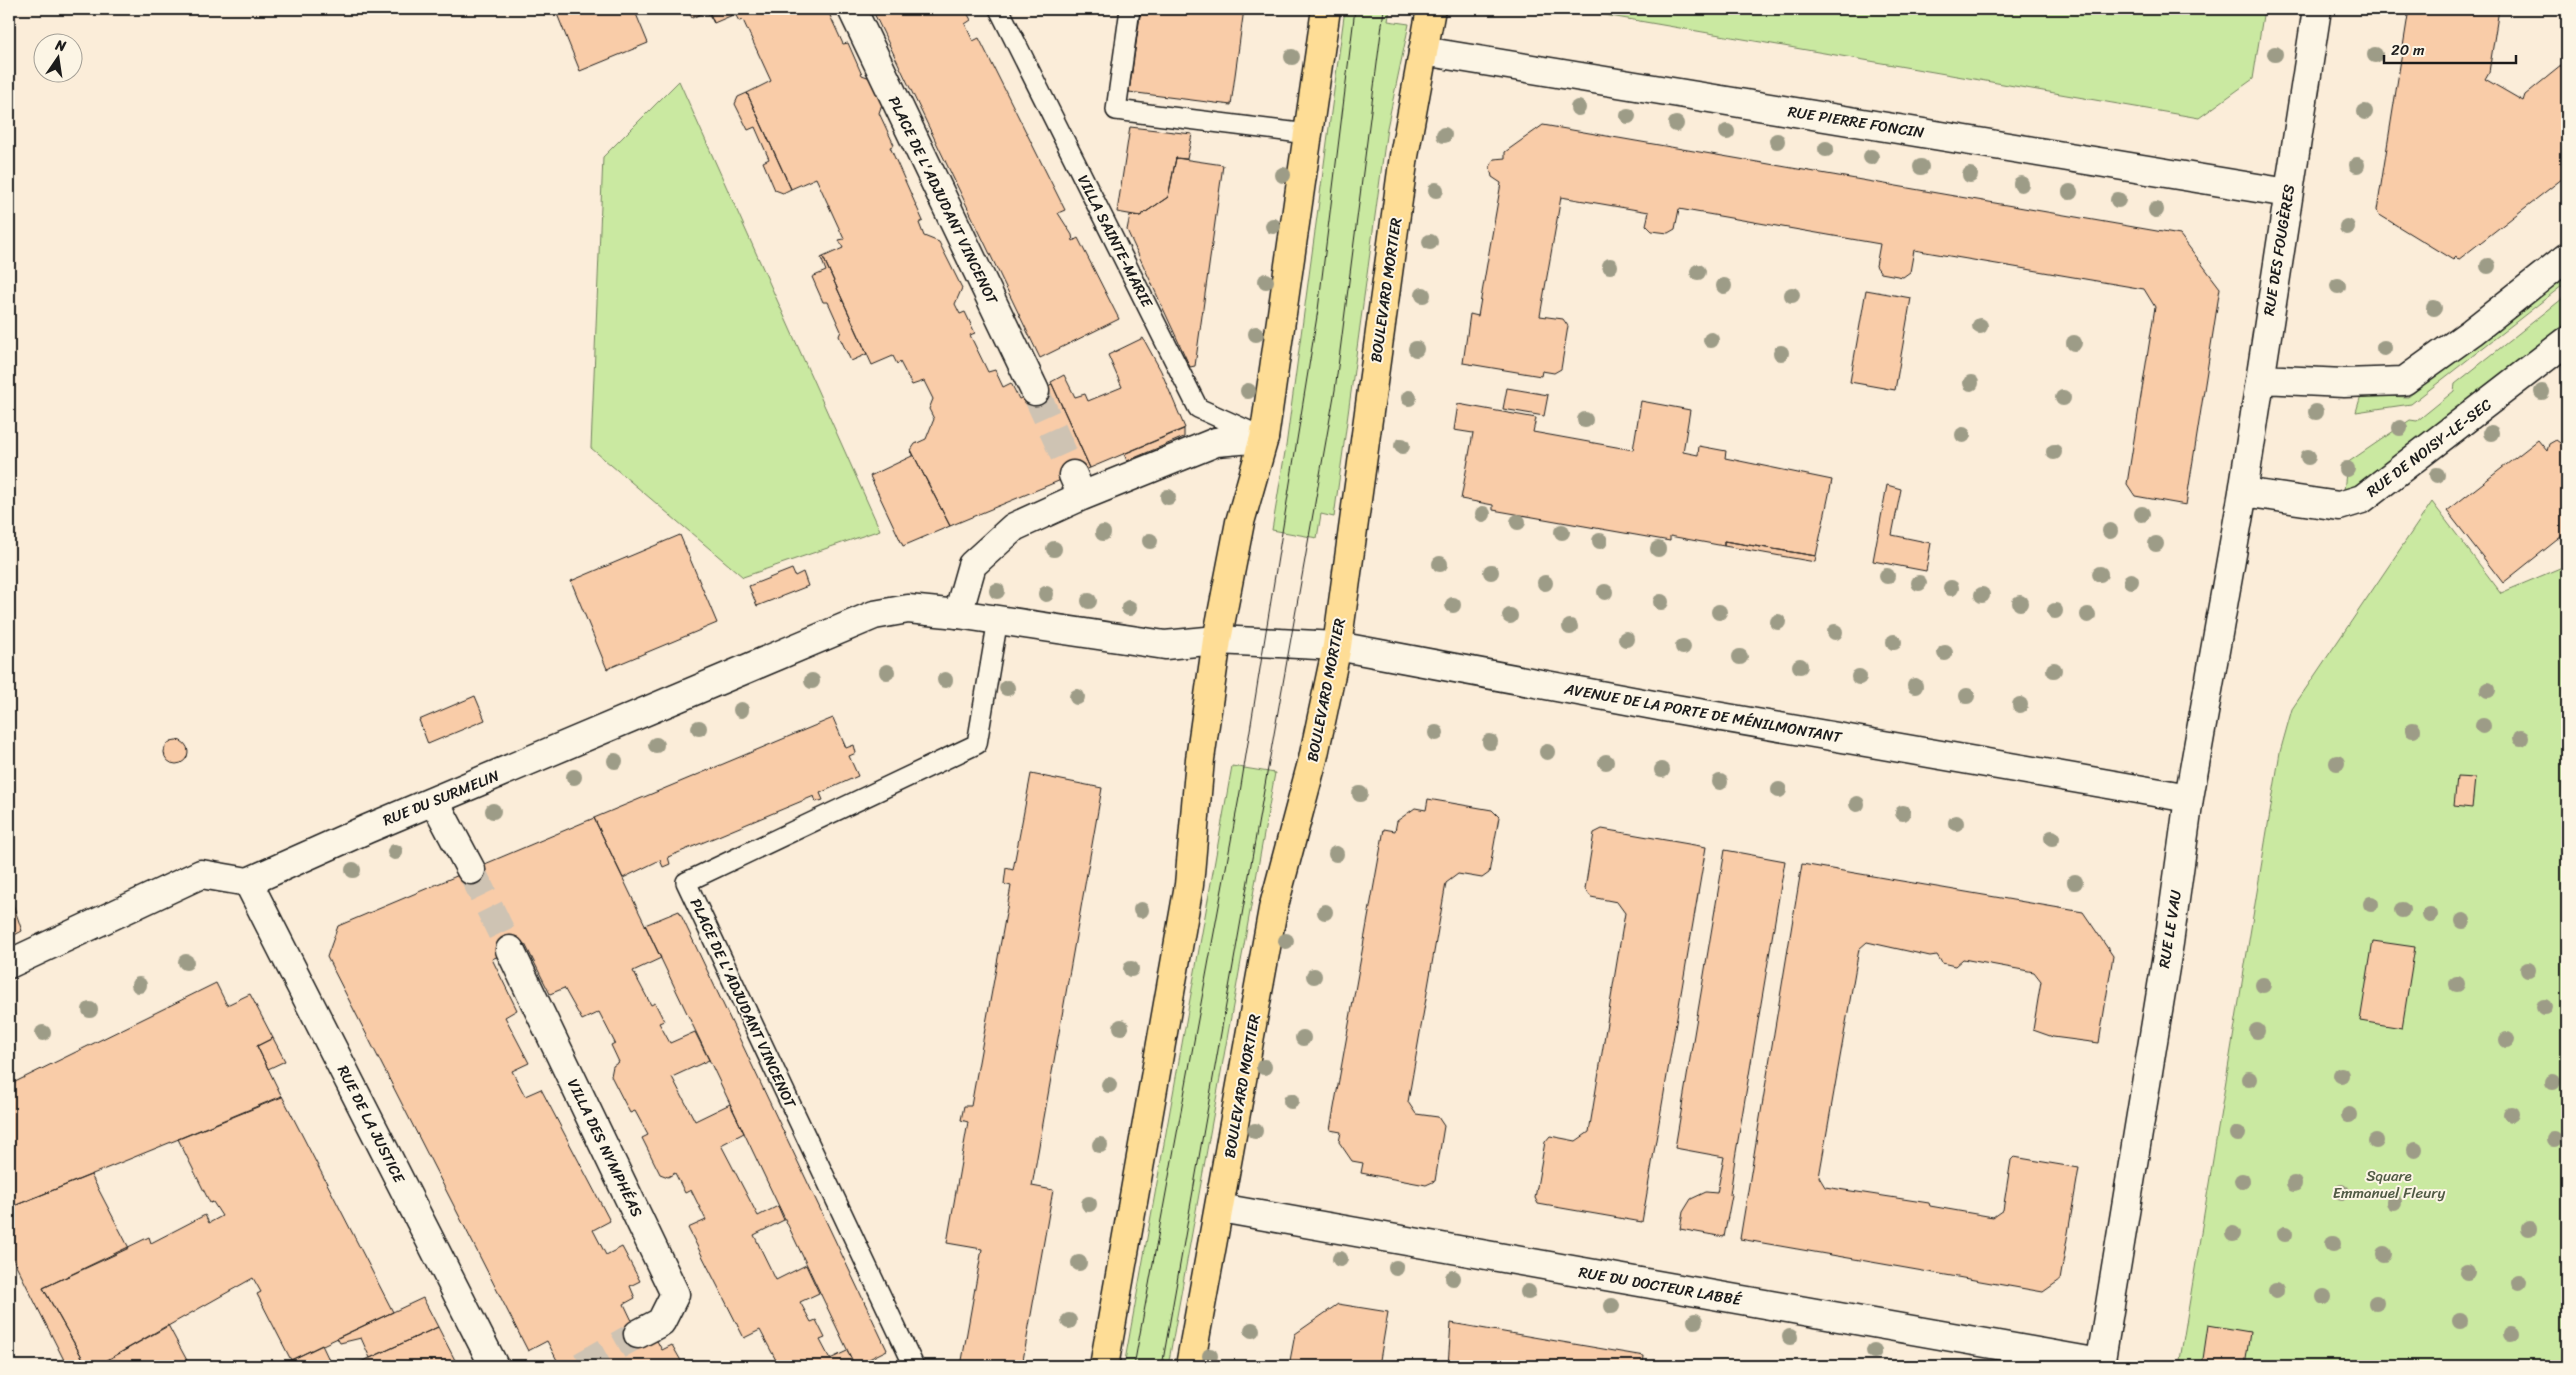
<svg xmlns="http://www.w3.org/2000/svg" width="2576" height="1375" font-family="Sriracha,sans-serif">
<rect width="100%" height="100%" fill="#fbedd9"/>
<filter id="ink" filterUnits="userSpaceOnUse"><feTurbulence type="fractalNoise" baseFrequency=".02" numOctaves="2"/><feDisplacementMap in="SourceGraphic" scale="10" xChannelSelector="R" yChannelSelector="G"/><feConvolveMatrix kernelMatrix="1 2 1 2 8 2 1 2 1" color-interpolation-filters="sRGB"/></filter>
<g filter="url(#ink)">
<path fill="#cae9a1" stroke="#73825e" d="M1345 9H1390L1388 21 1409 24 1387 128 1334 517 1321 514 1317 538 1272 530 1286 446Z
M1570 9H1809L1812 11 1814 9H2264L2253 79 2199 118Z
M679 81 880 530 743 577 591 448 603 157Z
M2567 271V282L2411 404 2356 412 2361 395 2408 397Z
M2567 295V324L2399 459 2371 478 2344 491 2347 463 2410 420 2417 421 2454 391 2455 384Z
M2432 502 2501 593 2567 565V1366H2179L2280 752 2292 709Z
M1232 766 1275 773 1168 1366H1124Z"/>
<path fill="#f9cca8" stroke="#1c1c1c" d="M555 9H634L648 43 580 71Z
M687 9H708L714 23 707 11 692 18Z
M708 9H827L843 44 848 43 862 75 873 79 883 101 879 113 894 145 890 147 923 221 919 223 924 236 939 242 962 288 955 304 960 314 965 312 975 333 970 335 988 372 995 370 1003 387 1011 383 1019 399 1052 384 1090 468 950 526 911 450 915 444 926 439 934 419 929 409 933 399 924 381 912 385 900 362 897 364 893 356 872 365 823 257 843 248 839 240 844 239 816 178 791 189 747 93 771 81 743 20 739 21 735 14 714 23Z
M872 9H965L971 20 965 24 973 41 979 38 1065 210 1058 213 1072 235 1073 241 1078 238 1119 319 1040 358Z
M1141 9H1244L1231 105 1129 92Z
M2409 9H2499L2489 72 2485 79 2523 101 2525 95 2567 61V175L2458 260 2456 257 2453 260 2378 214 2377 210Z
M747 93 791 189 783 193 775 190 763 162 769 159 755 127 748 130 735 104 738 97Z
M1543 125 2180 235 2220 288 2186 505 2135 496 2127 484 2155 307 2144 289 1914 250 1910 272 1903 277 1881 273 1876 266 1880 244 1679 209 1675 229 1668 233 1652 231 1646 225 1649 212 1561 197 1540 316 1563 319 1568 326 1561 369 1554 373 1542 371 1541 376 1463 363 1470 314 1478 316 1501 183 1492 177 1490 167 1494 159 1505 158V152Z
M1130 127 1192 134 1187 159 1176 158 1168 197 1140 216 1117 212Z
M1176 158 1223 165 1195 366 1190 367 1127 230 1130 215 1140 216 1168 197Z
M823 257 867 354 851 361 839 336 841 331 828 302H823L812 277 826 271 821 258Z
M1866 290 1911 298 1895 390 1850 382Z
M1143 338 1161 371 1185 428 1090 468 1051 382 1064 375 1075 397 1085 394 1088 401 1122 387 1108 355Z
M1507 388 1548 395 1544 416 1503 409Z
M1641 401 1690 410 1683 452 1698 455 1699 446 1726 451 1725 458 1832 480 1816 556 1724 541V546L1670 536V541L1493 510V505L1461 499 1473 433 1454 430 1458 404 1536 418 1533 432 1633 450Z
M1184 429V437L1127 461 1124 454Z
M2538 440 2547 451 2549 444 2556 440 2567 448V532L2503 583 2447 511Z
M911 450 950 526 903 546 870 476 912 456Z
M1887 485 1901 489 1892 535 1931 543 1926 571 1873 561Z
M680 535 717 623 607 669 571 581Z
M1724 541 1816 556 1815 562 1724 546Z
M792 569 795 576 803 572 808 586 757 606 749 586Z
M475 696 485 720 428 744 419 720Z
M833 718 846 748 854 745 856 753 849 756 858 776 820 793 823 800 816 802 814 796 668 857 670 864 663 867 660 860 623 878 594 818Z
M164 752a12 12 0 1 1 24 0a12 12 0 1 1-24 0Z
M1031 774 1102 788 1032 1186 1053 1190 1022 1366H961L982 1249 947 1243 968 1122 961 1120 964 1106H971L1011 886 1004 884 1006 868 1013 870Z
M2457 777 2475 778 2472 808 2454 806Z
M1428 799 1492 810 1499 817 1489 873 1482 878 1458 874 1446 883 1408 1102 1416 1114 1438 1117 1444 1126 1435 1181 1426 1185 1361 1173 1363 1163 1352 1161 1339 1142 1341 1132 1330 1130 1384 829 1395 831 1397 821 1415 808 1426 810Z
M594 818 661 958 633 971 651 1005 655 1003 664 1021 659 1023 670 1043 695 1032 709 1060 672 1077 695 1121 730 1104 744 1133 721 1145 758 1216 778 1206 784 1220 754 1235 776 1280 806 1265 819 1293 800 1302 811 1322 816 1320 825 1338 820 1340 830 1359 847 1351 855 1366H779L760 1330 744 1338 688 1228 706 1220 691 1190 685 1193 675 1173 668 1177 660 1174 642 1138 648 1135 635 1111 630 1113 611 1076 613 1066 619 1062 611 1045 615 1043 599 1012 582 1020 564 988 550 994 525 944 492 959 517 1010 505 1017 529 1063 512 1071 525 1096 541 1089 610 1221 593 1230 606 1255 622 1247 640 1281 630 1286 635 1298 624 1304 644 1346 656 1339 662 1350 672 1345 684 1366H560L547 1341 528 1351 327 957 338 926Z
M1602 829 1706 847 1642 1222 1538 1204 1535 1198 1545 1142 1550 1136 1576 1141 1589 1132 1625 913 1617 902 1591 897 1585 889 1594 833Z
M1725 850 1785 861 1735 1158 1730 1195H1732L1724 1237 1680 1229 1683 1212 1691 1199 1706 1192 1717 1193 1724 1157 1675 1148Z
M1802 864 2083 912 2113 956 2099 1043 2053 1037 2033 1030 2041 981 2034 972 1963 959 1955 966 1942 963 1937 955 1930 956 1867 942 1859 949 1819 1177 1825 1187 1929 1203 1930 1206 1993 1217 2003 1210 2011 1160 2014 1157 2079 1168 2060 1280 2043 1292 1740 1239Z
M9 892 22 931 9 938Z
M679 911 887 1350 855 1366 645 925Z
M2373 941 2415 947 2402 1028 2360 1021Z
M216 983 227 1005 250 994 273 1038 257 1046 282 1097 9 1208V1085Z
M273 1038 285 1061 268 1069 257 1046Z
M282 1096 393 1312 291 1360 257 1294 261 1292 253 1278 97 1366H87L43 1288 149 1237 151 1243 205 1215 209 1223 222 1216 213 1202 210 1203 178 1139Z
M91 1175 129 1248 43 1288 87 1366H67L9 1251V1208Z
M423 1298 438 1327 370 1358 361 1338 340 1343 337 1338Z
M1338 1304 1388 1312 1379 1366H1289L1295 1334Z
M1451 1323 1644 1356 1643 1366H1448Z
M168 1325 190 1366H97Z
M2208 1325 2250 1332 2245 1366H2202Z
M438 1327 458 1366H351L370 1358Z
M322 1345 332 1366H277L291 1360Z"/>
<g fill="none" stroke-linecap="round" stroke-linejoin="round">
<path stroke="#cec3b3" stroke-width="28" stroke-dasharray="28 14" stroke-linecap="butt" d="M1035 391 1073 475
M471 870 510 950
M581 1366 638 1334"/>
<defs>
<path id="service" d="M999 9 1198 408 1260 436
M1130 9 1116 110 1308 134
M914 1366 686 882 977 744 998 619"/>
<path id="pedestrian" d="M852 9 1035 391
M1423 51 2288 193
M1082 496 1216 442 1264 438
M958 614 972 565 1014 527 1082 496 1073 475
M435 802 471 870
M510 950 675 1294 661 1322 638 1334"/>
<path id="minor" d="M2261 379 2344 383 2404 381 2472 332 2567 257
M2243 492 2339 506 2362 499 2567 341
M248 882 494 1366
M9 964 201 874 248 882 367 829 874 615 908 609 958 614 1165 645 1217 640 1337 646 1664 707 2189 798
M1220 1208 2100 1363
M2100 1366 2169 943 2189 798 2243 492 2317 9"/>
<path id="primary" d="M1104 1366 1189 885 1200 759 1217 640 1240 522 1264 438 1326 9
M1190 1366 1273 909 1313 759 1337 646 1404 156 1431 9"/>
</defs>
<use href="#service" stroke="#1c1c1c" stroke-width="22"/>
<use href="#pedestrian" stroke="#1c1c1c" stroke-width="31"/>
<use href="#minor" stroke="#1c1c1c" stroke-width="31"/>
<use href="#primary" stroke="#1c1c1c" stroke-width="31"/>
<use href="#service" stroke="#fcf5e5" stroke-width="19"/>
<use href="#pedestrian" stroke="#fcf5e5" stroke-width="28"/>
<use href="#minor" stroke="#fcf5e5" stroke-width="28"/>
<use href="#primary" stroke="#fedd96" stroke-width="28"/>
<path stroke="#1c1c1c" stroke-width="1" d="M1134 1366 1240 792 1318 310 1355 9
M1162 1366 1335 390 1384 9"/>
</g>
<g fill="#9d9c87">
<circle cx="2275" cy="54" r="8"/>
<circle cx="2375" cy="55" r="8"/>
<circle cx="1292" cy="57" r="8"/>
<circle cx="1578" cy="108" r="8"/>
<circle cx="2365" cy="112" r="8"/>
<circle cx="1628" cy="116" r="8"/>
<circle cx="1676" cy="124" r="8"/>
<circle cx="1727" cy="132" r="8"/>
<circle cx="1444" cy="135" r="8"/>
<circle cx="1777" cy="141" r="8"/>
<circle cx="1826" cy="149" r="8"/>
<circle cx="1871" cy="157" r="8"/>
<circle cx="2357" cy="165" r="8"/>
<circle cx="1921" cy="167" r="8"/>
<circle cx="1283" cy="175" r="8"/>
<circle cx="1970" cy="175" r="8"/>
<circle cx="2021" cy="184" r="8"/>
<circle cx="1436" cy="190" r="8"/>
<circle cx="2070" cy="192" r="8"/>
<circle cx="2118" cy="200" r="8"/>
<circle cx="2156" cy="210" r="8"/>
<circle cx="1273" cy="226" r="8"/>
<circle cx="2347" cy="227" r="8"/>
<circle cx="1430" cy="242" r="8"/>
<circle cx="1610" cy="266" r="8"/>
<circle cx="2488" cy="266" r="8"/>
<circle cx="1698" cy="272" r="8"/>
<circle cx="1266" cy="281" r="8"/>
<circle cx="1724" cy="286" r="8"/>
<circle cx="2338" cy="286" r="8"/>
<circle cx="1423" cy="295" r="8"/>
<circle cx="1792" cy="295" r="8"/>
<circle cx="2434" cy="308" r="8"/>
<circle cx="1980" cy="326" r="8"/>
<circle cx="1256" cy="334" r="8"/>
<circle cx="1711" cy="340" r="8"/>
<circle cx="2074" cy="343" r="8"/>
<circle cx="2384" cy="348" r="8"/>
<circle cx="1416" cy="349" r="8"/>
<circle cx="1781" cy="353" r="8"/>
<circle cx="1971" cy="383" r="8"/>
<circle cx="1248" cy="391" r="8"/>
<circle cx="2542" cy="392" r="8"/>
<circle cx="1409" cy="398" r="8"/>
<circle cx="2063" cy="398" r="8"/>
<circle cx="2316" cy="412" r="8"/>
<circle cx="1585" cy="420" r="8"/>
<circle cx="2400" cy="428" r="8"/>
<circle cx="2491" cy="433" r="8"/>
<circle cx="1963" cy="435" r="8"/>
<circle cx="1402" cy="446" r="8"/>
<circle cx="2054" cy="452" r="8"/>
<circle cx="2308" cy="457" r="8"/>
<circle cx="2347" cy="469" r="8"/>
<circle cx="2437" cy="475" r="8"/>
<circle cx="1168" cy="497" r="8"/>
<circle cx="1483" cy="514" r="8"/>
<circle cx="2142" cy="514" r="8"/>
<circle cx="1518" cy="522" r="8"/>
<circle cx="2110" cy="531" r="8"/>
<circle cx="1562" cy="532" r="8"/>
<circle cx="1103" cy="533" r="8"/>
<circle cx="1150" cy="541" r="8"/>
<circle cx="1600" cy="541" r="8"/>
<circle cx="2156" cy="544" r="8"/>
<circle cx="1054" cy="549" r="8"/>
<circle cx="1658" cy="549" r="8"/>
<circle cx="1440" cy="564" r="8"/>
<circle cx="1491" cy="572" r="8"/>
<circle cx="2100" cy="574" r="8"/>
<circle cx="1887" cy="576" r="8"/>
<circle cx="2131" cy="581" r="8"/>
<circle cx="1545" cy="583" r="8"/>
<circle cx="1919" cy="583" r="8"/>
<circle cx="1951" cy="588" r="8"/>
<circle cx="997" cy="591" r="8"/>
<circle cx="1605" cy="592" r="8"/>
<circle cx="1046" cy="594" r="8"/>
<circle cx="1982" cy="595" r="8"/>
<circle cx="1089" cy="601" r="8"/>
<circle cx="1661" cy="602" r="8"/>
<circle cx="2020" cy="603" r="8"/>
<circle cx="1453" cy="605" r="8"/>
<circle cx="1129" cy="608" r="8"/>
<circle cx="2055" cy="611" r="8"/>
<circle cx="1719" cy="612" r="8"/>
<circle cx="2088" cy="615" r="8"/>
<circle cx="1510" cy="616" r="8"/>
<circle cx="1778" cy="622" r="8"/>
<circle cx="1570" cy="627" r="8"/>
<circle cx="1835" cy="632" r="8"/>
<circle cx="1626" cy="639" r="8"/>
<circle cx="1894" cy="642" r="8"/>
<circle cx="1683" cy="647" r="8"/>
<circle cx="1945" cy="653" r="8"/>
<circle cx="1740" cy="657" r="8"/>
<circle cx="1800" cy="666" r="8"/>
<circle cx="2054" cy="670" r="8"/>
<circle cx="887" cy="672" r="8"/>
<circle cx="1859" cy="677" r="8"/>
<circle cx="945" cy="680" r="8"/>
<circle cx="812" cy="681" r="8"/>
<circle cx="1915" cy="686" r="8"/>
<circle cx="1007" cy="688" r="8"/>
<circle cx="2488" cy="690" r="8"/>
<circle cx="1967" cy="696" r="8"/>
<circle cx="1077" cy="697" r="8"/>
<circle cx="2020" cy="705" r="8"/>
<circle cx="741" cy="710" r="8"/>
<circle cx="2483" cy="726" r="8"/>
<circle cx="699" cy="728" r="8"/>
<circle cx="2413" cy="730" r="8"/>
<circle cx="1436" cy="733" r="8"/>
<circle cx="2521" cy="738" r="8"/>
<circle cx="1490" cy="742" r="8"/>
<circle cx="656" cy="745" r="8"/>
<circle cx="1547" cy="752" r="8"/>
<circle cx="615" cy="761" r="8"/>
<circle cx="1606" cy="762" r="8"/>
<circle cx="2337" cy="763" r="8"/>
<circle cx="1662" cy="770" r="8"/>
<circle cx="574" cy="777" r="8"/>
<circle cx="1720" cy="782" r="8"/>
<circle cx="1779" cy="790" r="8"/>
<circle cx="1360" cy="794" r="8"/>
<circle cx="1857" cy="804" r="8"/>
<circle cx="493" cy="811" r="8"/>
<circle cx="1903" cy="813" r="8"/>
<circle cx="1956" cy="823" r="8"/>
<circle cx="2052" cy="838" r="8"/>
<circle cx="395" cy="852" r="8"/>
<circle cx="1336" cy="854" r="8"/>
<circle cx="353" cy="870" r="8"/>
<circle cx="2075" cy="882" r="8"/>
<circle cx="2371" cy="904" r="8"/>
<circle cx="1141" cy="910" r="8"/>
<circle cx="2402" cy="910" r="8"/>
<circle cx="1325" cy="912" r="8"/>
<circle cx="2430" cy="915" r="8"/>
<circle cx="2463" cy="921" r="8"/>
<circle cx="1286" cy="941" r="8"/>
<circle cx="186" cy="962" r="8"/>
<circle cx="1131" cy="969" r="8"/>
<circle cx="2528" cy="970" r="8"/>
<circle cx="1314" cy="976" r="8"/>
<circle cx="2457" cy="984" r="8"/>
<circle cx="139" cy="985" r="8"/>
<circle cx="2263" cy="985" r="8"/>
<circle cx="2544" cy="1007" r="8"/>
<circle cx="90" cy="1010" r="8"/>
<circle cx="1121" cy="1027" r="8"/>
<circle cx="2257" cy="1031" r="8"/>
<circle cx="43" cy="1033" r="8"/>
<circle cx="1303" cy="1038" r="8"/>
<circle cx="2507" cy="1040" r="8"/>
<circle cx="1264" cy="1067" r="8"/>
<circle cx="2341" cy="1075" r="8"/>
<circle cx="2249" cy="1079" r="8"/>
<circle cx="2553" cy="1082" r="8"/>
<circle cx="1109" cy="1085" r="8"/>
<circle cx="1291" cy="1101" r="8"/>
<circle cx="2511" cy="1114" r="8"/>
<circle cx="2349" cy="1115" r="8"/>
<circle cx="1255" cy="1131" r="8"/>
<circle cx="2238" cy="1134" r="8"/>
<circle cx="2554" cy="1139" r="8"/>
<circle cx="2376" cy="1141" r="8"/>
<circle cx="1100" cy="1145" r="8"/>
<circle cx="2415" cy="1150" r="8"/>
<circle cx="2242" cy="1181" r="8"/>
<circle cx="2294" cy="1184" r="8"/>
<circle cx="2342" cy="1192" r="8"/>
<circle cx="2394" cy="1202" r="8"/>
<circle cx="1089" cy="1204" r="8"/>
<circle cx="2529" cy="1229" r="8"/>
<circle cx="2233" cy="1234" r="8"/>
<circle cx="2285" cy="1234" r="8"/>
<circle cx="2333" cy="1244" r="8"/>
<circle cx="2384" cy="1254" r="8"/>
<circle cx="1340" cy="1259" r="8"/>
<circle cx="1079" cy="1263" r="8"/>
<circle cx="1396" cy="1268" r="8"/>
<circle cx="2467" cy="1272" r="8"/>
<circle cx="1453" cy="1278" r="8"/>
<circle cx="2519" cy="1282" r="8"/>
<circle cx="2276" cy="1291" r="8"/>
<circle cx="1528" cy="1292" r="8"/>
<circle cx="2324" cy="1297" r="8"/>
<circle cx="2376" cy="1303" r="8"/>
<circle cx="1612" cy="1306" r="8"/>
<circle cx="1069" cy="1321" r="8"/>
<circle cx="1695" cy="1321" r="8"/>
<circle cx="2460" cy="1321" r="8"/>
<circle cx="1252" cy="1330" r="8"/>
<circle cx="2510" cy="1334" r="8"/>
<circle cx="1790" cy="1337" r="8"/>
<circle cx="1874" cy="1351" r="8"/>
<circle cx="1210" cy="1356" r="8"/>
</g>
</g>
<g text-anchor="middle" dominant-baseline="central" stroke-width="4" stroke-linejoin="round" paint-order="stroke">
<g font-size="15" fill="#1c1c1c" stroke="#fcf5e5">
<text transform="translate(1856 122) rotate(9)">RUE PIERRE FONCIN</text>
<text transform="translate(943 200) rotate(64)">PLACE DE L'ADJUDANT VINCENOT</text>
<text transform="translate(1115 241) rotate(63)">VILLA SAINTE-MARIE</text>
<text transform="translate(2279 250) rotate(-81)">RUE DES FOUGÈRES</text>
<text transform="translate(1386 290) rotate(-82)">BOULEVARD MORTIER</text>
<text transform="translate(2429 448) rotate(-37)">RUE DE NOISY-LE-SEC</text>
<text transform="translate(1326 690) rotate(-79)">BOULEVARD MORTIER</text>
<text transform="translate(1703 713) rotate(10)">AVENUE DE LA PORTE DE MÉNILMONTANT</text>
<text transform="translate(441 798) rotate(-22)">RUE DU SURMELIN</text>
<text transform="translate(2170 929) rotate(-81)">RUE LE VAU</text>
<text transform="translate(743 1003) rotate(65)">PLACE DE L'ADJUDANT VINCENOT</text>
<text transform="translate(1242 1086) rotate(-80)">BOULEVARD MORTIER</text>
<text transform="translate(371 1124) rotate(63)">RUE DE LA JUSTICE</text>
<text transform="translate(605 1148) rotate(64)">VILLA DES NYMPHÉAS</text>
<text transform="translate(1660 1286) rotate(10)">RUE DU DOCTEUR LABBÉ</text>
</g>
<g font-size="15" fill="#505a44" stroke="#fcf5e5">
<text x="2389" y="1176">Square<tspan x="2389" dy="17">Emmanuel Fleury</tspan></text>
</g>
</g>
<rect width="2576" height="1375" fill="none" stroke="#fcf5e5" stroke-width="30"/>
<rect x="15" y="15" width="2546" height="1345" fill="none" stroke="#1c1c1c" stroke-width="2" filter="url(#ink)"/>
<g transform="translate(58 58) rotate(13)"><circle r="24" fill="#fcf5e5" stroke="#a29e95"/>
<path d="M0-4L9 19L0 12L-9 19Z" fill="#1c1c1c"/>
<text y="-8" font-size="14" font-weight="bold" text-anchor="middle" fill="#1c1c1c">N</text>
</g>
<path d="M2384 55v8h132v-8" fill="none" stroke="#1c1c1c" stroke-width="2.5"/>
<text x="2391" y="55" font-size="15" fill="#1c1c1c" stroke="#fcf5e5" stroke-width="4" paint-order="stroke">20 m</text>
</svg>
